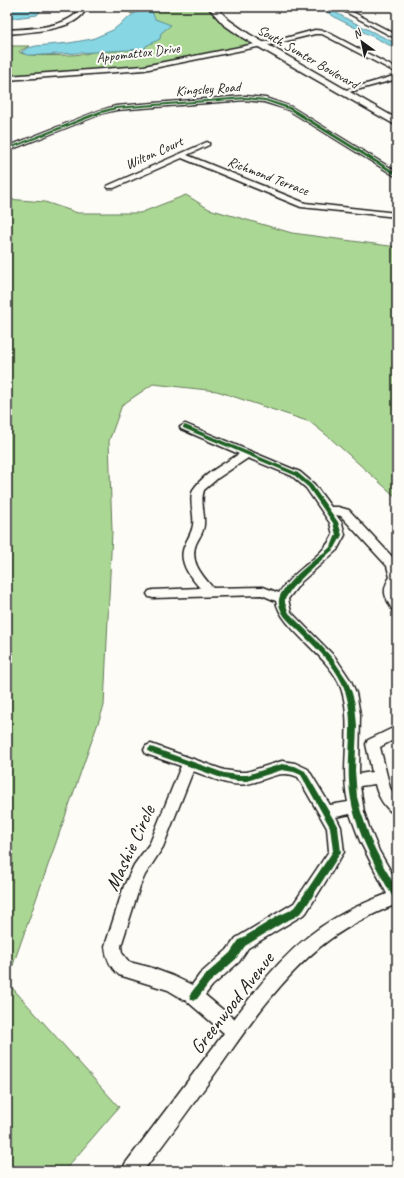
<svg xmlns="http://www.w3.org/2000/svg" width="404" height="1178" font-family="Caveat,sans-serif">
<rect width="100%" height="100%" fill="#fdfcf7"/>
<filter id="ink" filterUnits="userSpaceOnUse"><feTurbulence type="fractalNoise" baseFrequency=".025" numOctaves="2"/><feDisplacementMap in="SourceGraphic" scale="8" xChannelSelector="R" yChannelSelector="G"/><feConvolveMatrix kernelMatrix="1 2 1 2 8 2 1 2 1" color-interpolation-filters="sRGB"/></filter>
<g filter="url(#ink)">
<path fill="#abd794" stroke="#647a58" d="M124 7H209L257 44 143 66 7 77V46H30L21 50 19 52C27 58 74 55 85 54 90 53 95 50 100 51 109 51 116 52 125 49 139 44 157 37 167 26L158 22 146 9H141L131 14Z
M186 195 209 209 292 233 397 247V498L329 437 310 422 217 391 153 384 122 405 109 441 112 531 104 706 7 982 119 1107 64 1171H7V199L45 202 78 213H140Z"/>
<path fill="#87d6e4" stroke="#5c8c94" d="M7 7H44L37 15 7 19Z
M319 7H326L349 20 397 44V49L338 19Z
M145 8 151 9 155 19 171 25 161 33 160 39 146 46 145 49 42 55H27L21 52 28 48 36 46 69 43 92 39 113 30 132 15Z"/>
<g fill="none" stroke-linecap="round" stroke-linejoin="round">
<defs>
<path id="minor" d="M81 7H87C85 10 84 13 82 15 68 31 27 32 7 34V30C28 29 71 28 81 7Z
M336 7H343L397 35V39Z
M315 30 325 31 397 69V73L322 34H315L270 45 267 43Z
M397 75V79L342 94 339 92Z
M245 96 265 98 291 107 397 172V177L287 109 264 102 245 100 116 110 103 113 7 151V147L99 111 116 106Z
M207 142 209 143V145L187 155 305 203 397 213V217L301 207 182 158 114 188H108L107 186Z
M185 424 300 472 314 484 331 507H338L349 510 397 562V612L393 611C385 597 381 591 390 577L387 566 341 516 336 515 342 523 345 535 337 550 301 582 288 599 291 612 335 657 351 681 356 693 360 714 359 774 372 772 366 744 368 740 397 726V738L380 747 390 788 397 798V815C386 811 377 795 375 784L360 786 364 812 369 827 379 851 397 882V904C369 915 343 928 320 947 280 980 249 1025 219 1068 194 1103 169 1137 143 1171H123L125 1164 224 1033 188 1002 168 990 119 975C110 967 106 958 105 946L124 886 134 865 150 843 181 766 146 754 144 750 146 746 151 744 224 770 238 772H247L282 761 295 763 308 769 330 805 348 802C339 763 355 721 339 683 326 654 280 627 276 601L262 595 153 598 149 597 147 594 149 591 153 590 200 588C193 580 185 571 183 560 180 546 191 538 193 525 195 513 187 498 195 487 205 473 225 463 239 454L181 429 180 427ZM248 458 292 476 306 488 330 523 333 535C321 559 293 570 279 593L263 587 213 588C203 576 189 562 196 544 199 537 204 532 204 524 205 513 200 502 204 490L218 478ZM193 771C209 777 229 787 247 784 265 781 280 768 298 777L327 828 329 851 294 903 236 938 227 950 200 974 192 985 173 976 149 967 129 962 122 953 121 946 140 886 145 875 163 847ZM350 814 360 841 387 894C369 901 352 908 335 918 293 942 262 981 234 1019L205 995 212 986 239 962 248 948 306 913 344 852 341 827 336 817Z"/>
<path id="tertiary" d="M270 41 272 42V44L144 70 7 80V76L144 66Z"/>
<path id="secondary" d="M208 7H216L229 20 249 34 397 119V126L243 38 223 24Z"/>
</defs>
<use href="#minor" stroke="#1c1c1c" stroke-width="3"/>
<use href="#tertiary" stroke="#1c1c1c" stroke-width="3"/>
<use href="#secondary" stroke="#1c1c1c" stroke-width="3"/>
<use href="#minor" fill="#fdfcf7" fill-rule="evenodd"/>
<use href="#tertiary" fill="#fdfcf7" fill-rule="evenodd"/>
<use href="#secondary" fill="#fdfcf7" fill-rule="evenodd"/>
<defs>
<path id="cycleway" d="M245 97 265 99 290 107 397 173V176L288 109 265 101 245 99 116 109 102 113 7 150V148L100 111 116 107Z
M185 425 298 473 312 485 338 522 342 535 335 548 307 573 292 588 285 599V603L289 613 316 640 333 659 347 680 352 693 355 704 357 726 355 770 357 797 361 812 371 841 384 867 397 889V900L394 899C373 862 351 824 349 781 347 748 356 715 342 683 333 663 315 647 300 632 295 627 289 622 285 617 282 613 278 605 279 600 280 587 309 564 319 556 323 553 328 550 331 546 333 543 334 538 336 535L333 523 308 487 294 475 183 428V426Z
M151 747 224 773 238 775H247L282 764 295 766 305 771 338 827 341 852 303 911 295 917 284 922 245 946 236 959 209 983 197 999 194 1000 191 999 190 996 191 993 203 977 230 953 239 940 278 916 289 911 297 905 333 851 330 827 301 775 294 772 282 770 247 781H238L224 779 149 752 148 750 149 748Z"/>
</defs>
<use href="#cycleway" stroke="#fdfcf7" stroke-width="2"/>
<use href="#cycleway" fill="#1b5e20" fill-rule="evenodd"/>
</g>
</g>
<g text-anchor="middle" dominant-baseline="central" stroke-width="4" stroke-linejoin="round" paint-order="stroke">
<g font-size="14" fill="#1c1c1c" stroke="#fdfcf7">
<text transform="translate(138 53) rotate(-7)">Appomattox Drive</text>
<text transform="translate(308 57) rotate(30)">South Sumter Boulevard</text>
<text transform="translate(208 89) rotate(-4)">Kingsley Road</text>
<text transform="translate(154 153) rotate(-24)">Wilton Court</text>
<text transform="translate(268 176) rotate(21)">Richmond Terrace</text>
</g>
<g font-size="20" fill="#1c1c1c" stroke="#fdfcf7">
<text transform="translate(130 848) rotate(-65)">Mashie Circle</text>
<text transform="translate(232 1003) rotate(-52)">Greenwood Avenue</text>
</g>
</g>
<rect width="404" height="1178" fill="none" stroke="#fdfcf7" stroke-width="24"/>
<rect x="12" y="12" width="380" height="1154" fill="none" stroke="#1c1c1c" stroke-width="1.5" filter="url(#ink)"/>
<g transform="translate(362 42) rotate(327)" stroke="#fdfcf7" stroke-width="3" paint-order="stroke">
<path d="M0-3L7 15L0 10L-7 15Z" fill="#1c1c1c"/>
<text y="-6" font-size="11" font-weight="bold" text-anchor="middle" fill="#1c1c1c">N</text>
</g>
</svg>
